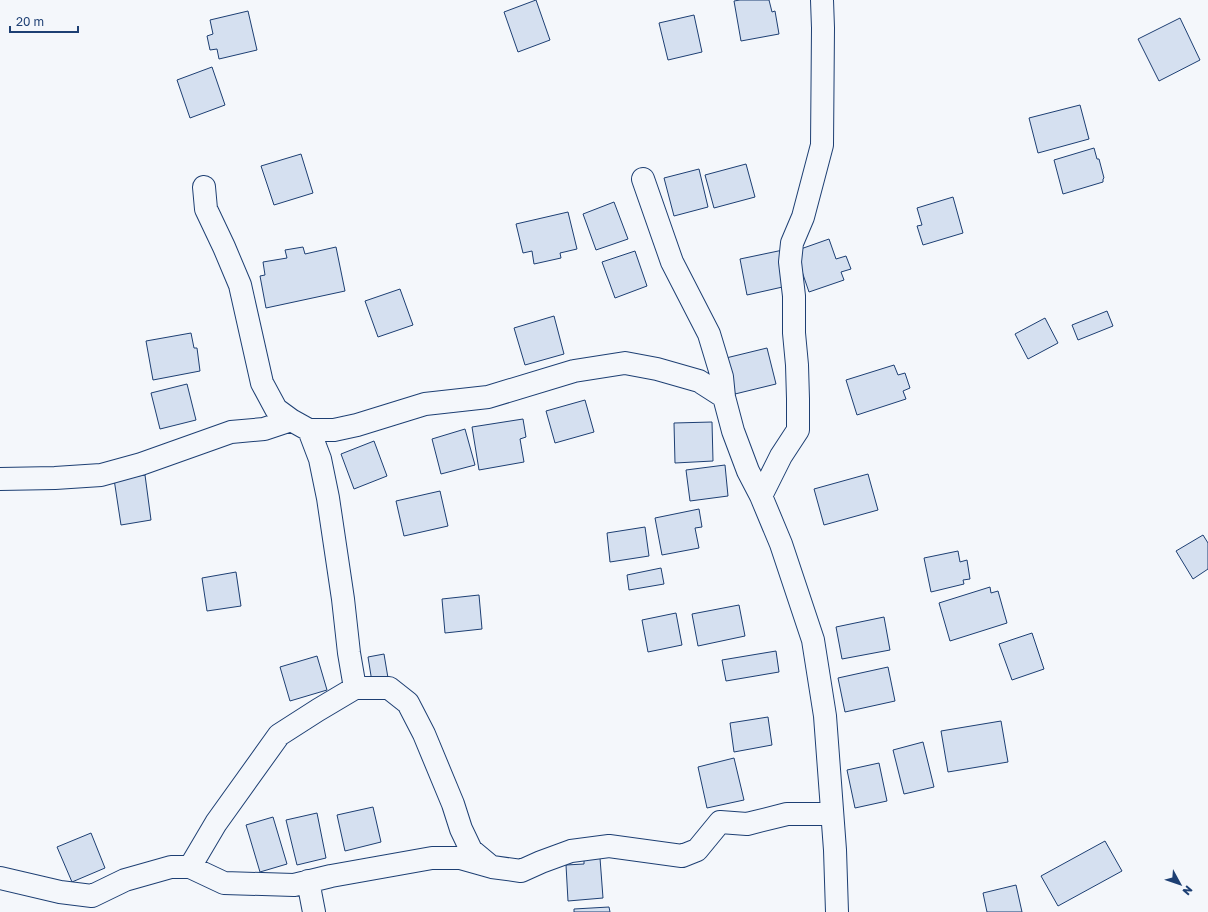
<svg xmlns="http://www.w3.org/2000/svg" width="1208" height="912" font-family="'Golos Text',sans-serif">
<rect width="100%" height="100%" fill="#f4f7fb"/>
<path fill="#d5e0f0" stroke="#1d3f73" d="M536 0 550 40 518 52 504 12Z
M740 0H769L772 12 775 11 779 34 741 41 734 1Z
M248 11 257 50 219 59 217 49 210 50 207 36 213 34 210 20Z
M694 15 702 52 668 60 659 23Z
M1180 18 1200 60 1159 81 1138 39Z
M212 67 225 105 190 118 177 80Z
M1080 105 1089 139 1038 153 1029 118Z
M1094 148 1097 159H1099L1104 178 1103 179V182L1063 194 1054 160Z
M301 154 313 193 274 205 261 166Z
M746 164 755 197 714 208 705 175Z
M699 169 708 207 674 216 664 178Z
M953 197 963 233 923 245 917 226 922 225 917 208Z
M614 202 628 239 596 250 583 214Z
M568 212 577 249 560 253 561 258 534 264 532 251 523 253 516 224Z
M829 239 836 259 846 256 851 269 841 272 844 280 809 292 795 251Z
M303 247 305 254 336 247 345 291 266 308 260 276 265 275 263 262 287 258 285 250Z
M783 250 787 286 747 295 740 259Z
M635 251 647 286 615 298 602 262Z
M400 289 413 325 378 337 365 301Z
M1107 311 1113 326 1078 340 1072 325Z
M554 316 564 354 525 365 514 328Z
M1045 318 1058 343 1028 359 1015 334Z
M191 333 194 348H197L200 371 153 380 146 341Z
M767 348 776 384 735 394 726 358Z
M894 365 898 375 905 373 910 388 903 391 906 399 857 415 846 380Z
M187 384 196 420 160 429 151 393Z
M585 400 594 432 555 443 546 411Z
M523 419 526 437 520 439 524 462 479 470 472 427Z
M712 422 713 461 675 463 674 423Z
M465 429 475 465 441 474 432 439Z
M374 441 387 476 354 489 341 454Z
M725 465 728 496 690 501 686 470Z
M868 474 878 510 824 525 814 489Z
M145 475 151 520 121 525 114 479Z
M440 491 448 526 404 536 396 501Z
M699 509 702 527 695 528 699 548 662 555 655 518Z
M645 527 649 556 610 562 607 533Z
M1203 535 1208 543V569L1193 579 1176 551Z
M958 551 960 562 967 560 970 579 963 580 964 584 931 592 924 558Z
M661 568 664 584 629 590 627 575Z
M236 572 241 606 207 611 202 578Z
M990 587 991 593 998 591 1007 623 950 641 939 603Z
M479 595 482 629 445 633 442 599Z
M739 605 745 636 698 646 692 614Z
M676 613 682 645 648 652 642 620Z
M884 617 890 650 842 659 836 627Z
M1032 633 1044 669 1012 680 999 644Z
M776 651 779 672 726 681 722 660Z
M384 654 388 678 372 682 368 657Z
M317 656 327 690 290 701 280 667Z
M888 667 895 701 845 712 838 678Z
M768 717 772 745 734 752 730 723Z
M1001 721 1008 762 948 772 941 731Z
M923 742 934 787 904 794 893 750Z
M734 758 744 800 707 808 698 767Z
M879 763 887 801 855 808 847 770Z
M373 807 381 842 345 851 337 815Z
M317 813 326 858 297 865 286 820Z
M273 817 287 864 260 872 246 825Z
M91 833 105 868 72 882 57 847Z
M1105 841 1122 871 1058 906 1041 876Z
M600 858 603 898 568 901 566 865 584 864V859Z
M1016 885 1022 912H987L983 893Z
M609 907 610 912H574V909Z"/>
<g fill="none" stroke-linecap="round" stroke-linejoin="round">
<defs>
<path id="minor" d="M643 179 672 262 709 334 722 377 724 397 733 431 748 471 761 496 781 544 813 640 825 716 835 850 837 912
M204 187 206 209 224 247 240 285 262 383 276 409 291 420 309 430H334L357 425 425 404 488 397 574 371 625 363 657 369 699 381 724 397
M309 430 320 459 328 498 343 599 349 653 355 688
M0 479 55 478 101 475 141 464 231 432 264 429 291 420
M761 496 781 456 798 430V399L797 365 794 333V296L790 262 792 243 803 217 822 145 823 28 822 0
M190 867 216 823 279 735 318 710 355 688H389L408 703 424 734 453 804 461 829 471 850 489 865
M0 878 60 892 92 896 125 880 171 867H190L224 883 294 885 331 876 432 858H460L492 867 521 871 541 862 571 851 609 846 682 856 697 850 720 822 747 824 787 814H832
M308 881 314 912"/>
</defs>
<use href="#minor" stroke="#1d3f73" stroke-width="24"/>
<use href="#minor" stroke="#f4f7fb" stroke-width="22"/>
</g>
<g transform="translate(1180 884) rotate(130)" stroke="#f4f7fb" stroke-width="3" paint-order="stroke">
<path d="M0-3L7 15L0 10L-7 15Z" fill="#1d3f73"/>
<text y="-6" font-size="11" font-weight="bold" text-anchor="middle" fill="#1d3f73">N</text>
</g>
<path d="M10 26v6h68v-6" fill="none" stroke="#1d3f73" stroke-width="2"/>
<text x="16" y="26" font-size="12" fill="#1d3f73" stroke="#f4f7fb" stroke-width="3" paint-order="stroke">20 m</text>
</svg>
